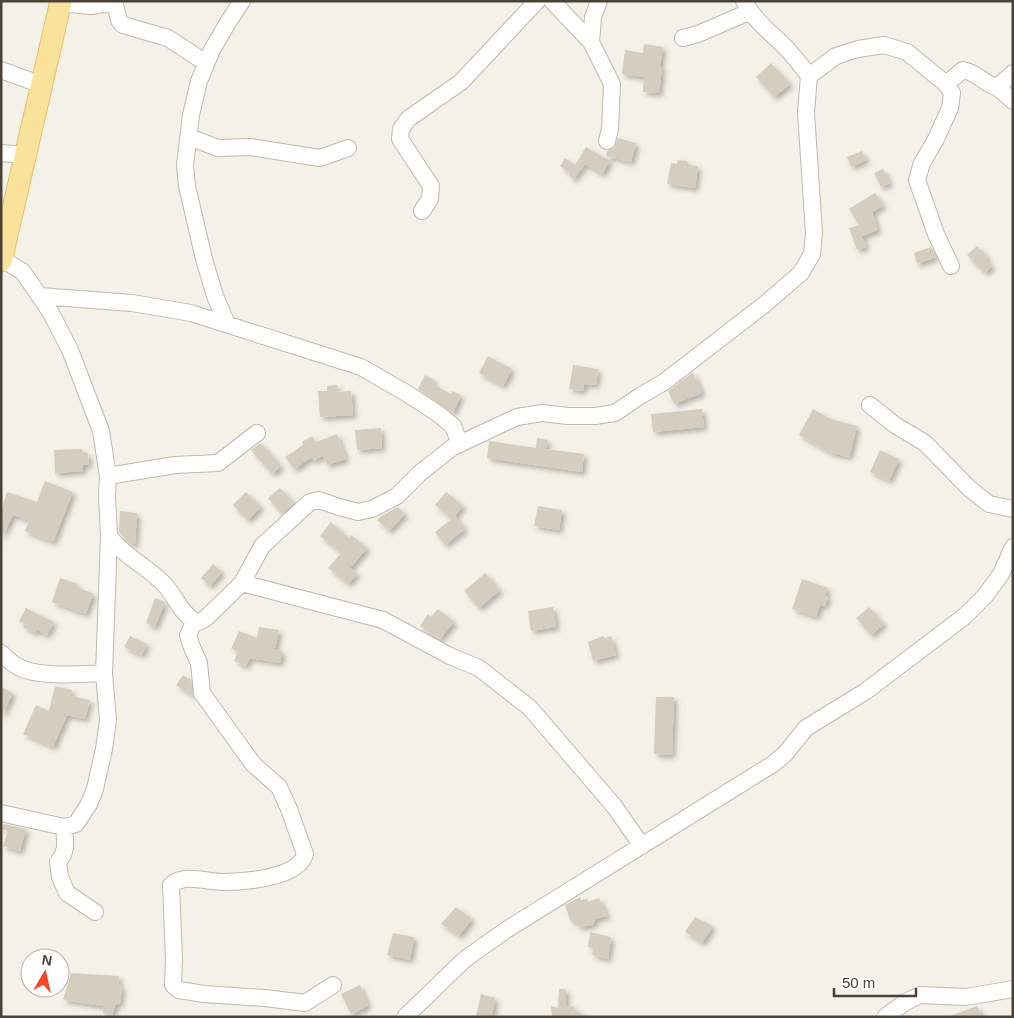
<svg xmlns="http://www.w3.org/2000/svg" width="1014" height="1018" font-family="Helvetica,sans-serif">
<defs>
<filter id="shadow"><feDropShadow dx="3.5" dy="3.5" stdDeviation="2.5" flood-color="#0004"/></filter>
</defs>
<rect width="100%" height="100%" fill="#f4f1e9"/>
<path fill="#d5cdbf" filter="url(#shadow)" d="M644 44 663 47 660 67H662L659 93 643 92 644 77 622 74 625 50 643 53Z
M771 63 790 84 774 97 756 77Z
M618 138 636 143 631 162 606 156 607 151 614 148Z
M586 147 610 161 602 174 585 164 574 179 569 176 570 173 560 166 565 158 575 165Z
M862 151 866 160 851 167 847 157Z
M678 160 687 161V165L698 166 695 188 667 184 671 163 677 164Z
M883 169 890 183 881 187 874 173Z
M875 193 883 206 872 212 878 230 862 236 866 247 857 250 849 228 859 225 849 209Z
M977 246 988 257 985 259 992 266 985 273 967 255Z
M931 247 936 257 917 264 914 253Z
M488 356 512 369 503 386 479 373Z
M573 365 598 369 596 385 584 384 583 391 569 389Z
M693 372 702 393 674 404 668 391Z
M425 375 434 380 432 384 451 394 452 391 461 395 453 413 418 389Z
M337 385 338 392 351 391 353 415 320 417 318 391H327V386Z
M702 409 704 427 653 432 651 414Z
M813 409 831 419 857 426 849 457 831 453 799 435Z
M381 428 382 448 357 450 355 430Z
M337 434 346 459 327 465 323 455 314 461 312 457 294 469 285 457 303 445 302 442 312 436 316 442Z
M537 438 548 440 546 449 584 454 582 472 487 458 489 441 536 448Z
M261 443 281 466 272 474 251 450Z
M82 449V453H88L89 465H83V471L55 473 54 450Z
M880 450 899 459 889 481 870 472Z
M45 481 73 492 53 542 25 531 29 520 13 515 1 538V511L7 492 37 502Z
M280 488 294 503 282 514 268 498Z
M246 492 261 507 248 520 233 505Z
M446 492 463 506 452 519 435 505Z
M538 506 562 510 559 530 534 526Z
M398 507 405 514 389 531 377 520 381 516Z
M120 511 137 513 135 544H130L119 532Z
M455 516 465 529 445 545 435 532Z
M331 522 349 538 351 535 367 548 350 568 357 574 348 584 328 568 341 553 320 536Z
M213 564 222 572 210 586 201 578Z
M485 573 500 590 479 608 464 591Z
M60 578 78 584 76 588 93 593 86 614 52 602Z
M802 579 828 588 825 596 828 597 825 606 820 605 816 617 792 609Z
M155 598 165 602 155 627 146 623Z
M553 607 556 627 531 631 528 611Z
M869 607 884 624 871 635 856 618Z
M26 608 54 622 47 635 37 630 35 633 23 627 25 624 19 621Z
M438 609 454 622 440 639 423 630 424 629 420 626 428 614 431 617Z
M259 627 279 630 275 649 282 651 280 663 250 658 246 666 234 661 238 651 231 649 239 631 257 638Z
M130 636 147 644 142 655 124 647Z
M603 636 604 638 611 636 616 655 593 661 588 642Z
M183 675 191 680 193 696 176 685Z
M55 686 72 690 70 696 90 700 85 719 67 715 53 747 23 734 36 705 49 711Z
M1 687 13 693 1 717Z
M656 697H674L672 755 654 754Z
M4 824 26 829 20 851 3 846 8 831 2 829Z
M580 897 581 900 587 899 588 902 599 898 607 916 595 919 593 925 579 927 576 921 571 922 565 905Z
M456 907 472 919 459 936 441 924Z
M695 917 713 926 702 943 685 932Z
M590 932 611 937 608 959 592 955 593 948 588 947Z
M393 933 414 937 410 960 387 955Z
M71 973 119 976 118 984 122 987 120 1003 115 1005 112 1016 103 1013V1006L63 1000Z
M360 985 368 1006 351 1014 341 994Z
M559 989H566V1007L574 1006 575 1011 581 1013V1017H552L551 1006 558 1008Z
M481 994 495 998 492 1017H476Z
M977 1006 982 1017H950V1016Z"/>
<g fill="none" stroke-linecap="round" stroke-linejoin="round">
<defs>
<path id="minor" d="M552 1 591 42
M599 1 593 17 591 42 612 84 610 129 607 141
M60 3 91 6 103 4 115 5 119 20 123 25 168 38 206 63
M683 38 698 34 749 12
M1 70 42 85
M809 76 836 56 858 49 884 45 907 52 946 84 952 93 950 108 935 141 922 163 917 180 936 234 951 266
M946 84 963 70C979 73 986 86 997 87L1013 73
M997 87 1013 101
M189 137 218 148 250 147 320 158 348 148
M1 153 26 155
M422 211 430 199 431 186 400 139 401 129 408 119 461 82 537 1
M40 296 132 303 191 313 361 367 406 393 437 413 453 426 460 444
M227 324 215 296 204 259 187 186 185 165 191 115 199 81 212 50 227 24 242 1
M870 405 895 425 925 443 969 488 989 504 1013 509
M108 476 175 465 218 463 257 433
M109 536C122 555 148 567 164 584 175 595 179 611 193 620 198 624 201 621 206 618L242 583 262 546 310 502 319 500 339 507 358 512 372 509 397 496 420 473 453 447 517 417 542 413 568 416H595L615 413 640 396 664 382 765 304 801 273 812 254 814 233 806 112 809 76C803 68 796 59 789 51 773 34 755 22 744 1
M242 583 383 620 450 656 479 668 530 708 614 806 642 846
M194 622 188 635 191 645 199 663 202 693 253 764 279 787 289 809 305 854C299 878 244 882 223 882 206 882 185 873 171 885L174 959 173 985 179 990 204 994 265 998 305 1003 333 985
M1 653C6 657 11 663 17 666 35 678 82 674 104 673
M1 813 64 827 76 824 89 804 95 789 104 749 108 720 104 673 109 536 107 496 108 476 101 431 70 350 51 313 23 272 2 259
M64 827C65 841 68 851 58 862L60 877 67 893 95 912
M405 1017 464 960 506 930 773 764 785 754 806 728 866 691 965 616 985 596 1001 574 1013 547
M885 1017 904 1003 920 995 966 997 1013 989"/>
<path id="major" d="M1 261 61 1"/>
</defs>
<use href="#minor" stroke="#bfb9ac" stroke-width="18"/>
<use href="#major" stroke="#e1c06a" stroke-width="23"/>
<use href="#minor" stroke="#fff" stroke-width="16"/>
<use href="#major" stroke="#fbe29b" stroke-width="21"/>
</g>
<rect width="1014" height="1018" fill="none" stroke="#484237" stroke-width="5"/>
<g transform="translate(45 973) rotate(9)"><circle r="24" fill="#ffffff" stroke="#b6b3af"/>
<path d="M0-4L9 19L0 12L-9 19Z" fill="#f44620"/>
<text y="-8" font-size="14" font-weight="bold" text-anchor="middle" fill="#484237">N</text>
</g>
<path d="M834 988v8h82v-8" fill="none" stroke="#484237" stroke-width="2.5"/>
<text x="842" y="988" font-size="15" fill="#484237" stroke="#ffffff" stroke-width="4" paint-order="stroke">50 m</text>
</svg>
